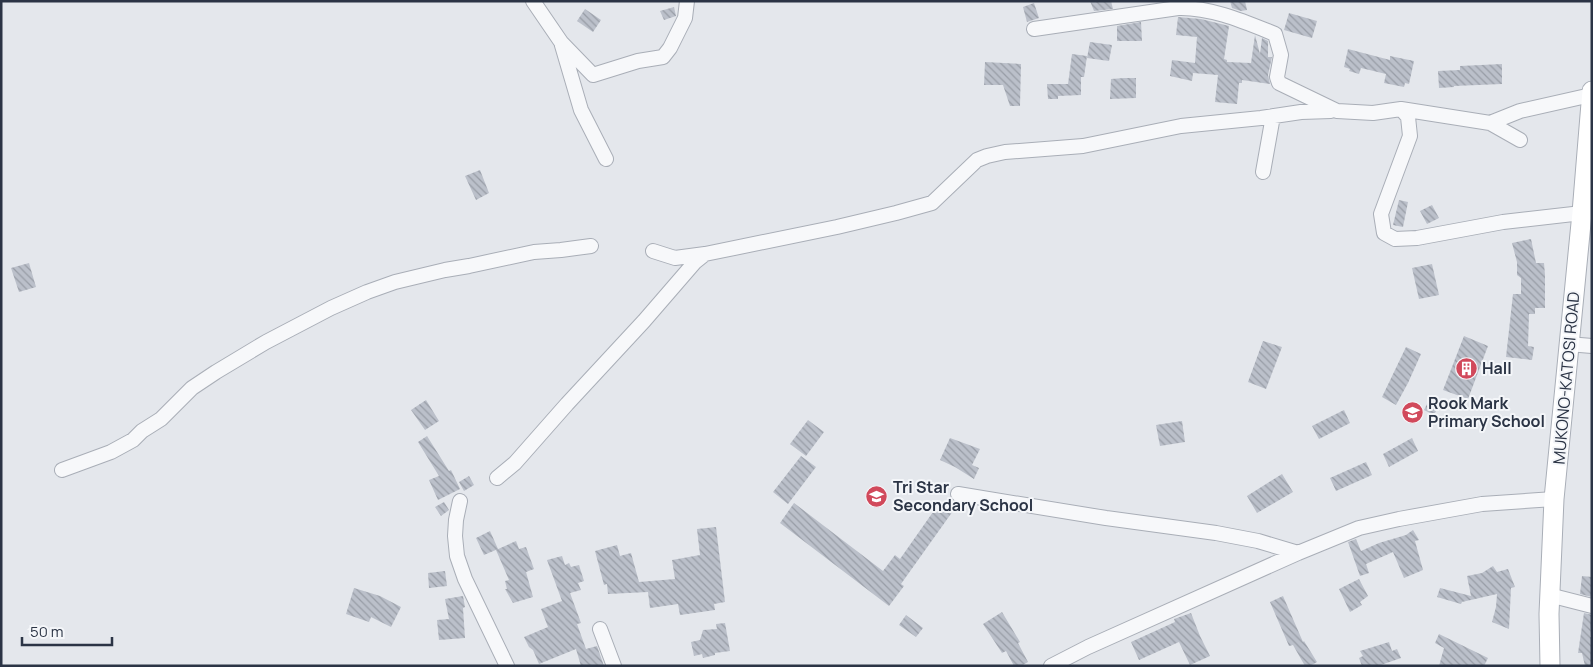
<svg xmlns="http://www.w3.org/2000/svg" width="1593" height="667" font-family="Manrope,sans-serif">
<defs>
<pattern id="building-back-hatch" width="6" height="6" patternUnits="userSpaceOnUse" patternTransform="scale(1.25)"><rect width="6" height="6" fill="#bbc0ca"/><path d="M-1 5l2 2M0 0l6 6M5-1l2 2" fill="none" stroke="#989da6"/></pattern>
</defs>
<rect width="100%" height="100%" fill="#e4e7ec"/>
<path fill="url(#building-back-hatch)" d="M1090 1H1111L1113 9 1094 11Z
M1230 1H1245L1247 10 1241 11 1232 8Z
M1034 3 1039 18 1027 22 1023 7Z
M674 7 676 16 664 20 660 11Z
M585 9 601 20 593 32 577 21Z
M1289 13 1317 21 1312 38 1284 30Z
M1178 17 1201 19 1229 26 1224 59 1227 60V62L1251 63 1255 35 1260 54 1262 38 1268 41V57H1272L1268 75 1270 84 1242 80V83H1239L1237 104 1215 102 1218 75 1193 73 1192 81 1170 76 1172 60 1195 63 1197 37 1176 35Z
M1141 22 1142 41H1117V26Z
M1090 42 1112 45 1109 61 1087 58Z
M1348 49 1390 60V56L1414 61 1409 84 1405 83 1404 87 1384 83 1386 74 1361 68 1359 74 1349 71 1350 69 1344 67Z
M1072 54 1087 56 1084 77H1081V95L1058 96V99H1048L1047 84H1068Z
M985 62 1021 64 1020 106H1010L1003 85H984Z
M1502 64V84L1454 86V87L1439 88 1438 71 1460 70V66Z
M1124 78H1136V98L1110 99 1111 79Z
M480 170 489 193 476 200 465 176Z
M1399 200 1408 202 1403 227 1393 225Z
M1432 205 1439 218 1427 224 1420 211Z
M1531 239 1536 263H1544L1545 275V308H1535V314H1529L1528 346 1534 347 1532 360 1506 357 1513 294H1521V278L1517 275V262L1512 243Z
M29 263 36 287 19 292 11 268Z
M1432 264 1439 295 1419 299 1412 268Z
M1464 336 1488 346 1468 399 1443 390Z
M1263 341 1282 347 1266 389 1248 382Z
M1406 347 1421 354 1408 383 1396 405 1382 397Z
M1430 398 1440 403 1434 415 1424 410Z
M426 400 439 421 425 430 411 410Z
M1344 410 1350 423 1319 439 1312 426Z
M808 420 824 432 806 456 790 444Z
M1182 421 1185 442 1160 446 1156 425Z
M427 436 449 471 451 470 460 489 438 500 429 480 439 476 418 442Z
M950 438 980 449 972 465 979 468 974 479 955 467 940 460Z
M1412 438 1418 451 1389 467 1383 454Z
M801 456 816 467 788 504 773 492Z
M1366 462 1372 475 1336 491 1330 478Z
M1282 474 1293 492 1257 513 1247 496Z
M469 476 474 485 464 491 459 482Z
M444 502 449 510 441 516 435 507Z
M940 502 953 511 901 584 904 586 889 606 780 523 794 503 883 571 895 555 900 559Z
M716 527 725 602 714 604 715 610 680 615 678 604 650 608 648 592 608 594 607 584 604 585 595 551 617 545 620 556 631 553 639 582 675 579 672 560 700 555 697 529Z
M1413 530 1419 540 1415 541 1423 570 1404 578 1393 552 1366 564 1369 573 1360 576 1348 542 1356 539 1361 551 1379 543 1406 535Z
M490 531 498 549 484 555 476 538Z
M516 541 519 549 526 547 534 569 526 572 533 597 513 603 505 589H507L505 581 509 580 496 550Z
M562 556 565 565 569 563 571 567 579 565 584 581 578 583 581 590 570 593 581 623 577 624 586 649 597 646 604 666H581L576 649 539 664 533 650 529 647 524 637 548 627 541 609 562 601 547 560Z
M1493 566 1497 572 1508 569 1515 587 1511 588 1509 629 1492 622 1496 607 1497 594 1462 602 1461 604 1437 597 1440 588 1471 596 1467 576 1482 573Z
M445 571 447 586 429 588 428 573Z
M1582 576 1592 577V597L1580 594Z
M1359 579 1368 596 1360 602 1362 605 1350 612 1339 589Z
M354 588 380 596 401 607 391 627 371 617 369 622 346 614Z
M463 596 465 607 463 608 465 638 439 640 437 620 449 619 445 599Z
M1283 596 1303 642 1304 641 1317 662 1310 666H1305L1293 645 1289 646 1270 602Z
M1002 612 1020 642 1018 643 1028 662 1021 666H1014L1006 651 1002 653 983 624Z
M1191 613 1200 636 1210 656 1190 665 1179 642 1139 660 1131 642 1175 622 1174 619Z
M1584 613 1592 615 1590 637H1592V666H1585L1582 653H1578Z
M906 615 923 628 916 637 899 625Z
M725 623 730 651 715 653V655L703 658 702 654 694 656 691 642 700 640 703 630 717 629 716 624Z
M1439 634 1488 658 1484 666H1439L1444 648 1435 643Z
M1389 642 1392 651 1397 649 1401 658 1378 666H1362L1359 658 1363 656 1360 651Z"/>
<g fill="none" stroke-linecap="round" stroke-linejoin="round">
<defs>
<path id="minor" d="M533 1 561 42 581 110 606 159
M1034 29 1178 8C1211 7 1245 22 1275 34L1281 55 1277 77 1279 83 1337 111 1373 113 1401 109 1408 117 1410 136 1381 214 1384 233 1395 239 1417 238 1503 222 1582 213
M561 42 593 75 638 61 663 57 670 48 685 18 687 1
M1401 109 1490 123 1520 140
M1490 123 1520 111 1591 95
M1263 172 1273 116
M653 251 675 258 705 254 837 227 896 213 932 203 977 160 987 156 1005 152 1083 146 1181 126 1261 118 1301 112 1331 111
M1568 344 1592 346
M62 470 111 452 133 440 142 431 161 419 192 388 216 372 266 342 331 308 367 292 395 282 445 270 469 266 534 252 561 250 591 246
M497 478 515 463 567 404 644 321 695 262 705 254
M958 494 1106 518 1216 533 1258 541 1298 553
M460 501 456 520 455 536 457 556 465 579 507 666
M1549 595 1592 606
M600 629 614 666
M1051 666 1088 647 1298 553 1359 528 1399 519 1482 504 1554 499"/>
<path id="secondary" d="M1550 666 1549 614 1554 499 1582 213 1592 91"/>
</defs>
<use href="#minor" stroke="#a9aeb7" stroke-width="16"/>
<use href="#secondary" stroke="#a9aeb7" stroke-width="21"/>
<use href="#minor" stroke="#f7f8fa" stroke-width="14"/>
<use href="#secondary" stroke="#fff" stroke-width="19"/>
</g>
<defs>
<symbol id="building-disc" viewBox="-11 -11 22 22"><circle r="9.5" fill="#d1495b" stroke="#f4f6f9"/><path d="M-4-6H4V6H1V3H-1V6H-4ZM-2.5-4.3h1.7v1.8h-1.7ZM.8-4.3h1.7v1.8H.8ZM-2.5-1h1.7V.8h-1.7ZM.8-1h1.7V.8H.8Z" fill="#fff"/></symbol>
<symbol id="school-disc" viewBox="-11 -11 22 22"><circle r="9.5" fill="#d1495b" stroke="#f4f6f9"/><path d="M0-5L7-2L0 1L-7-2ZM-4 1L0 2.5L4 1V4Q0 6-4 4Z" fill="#fff"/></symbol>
</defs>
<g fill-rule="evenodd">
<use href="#building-disc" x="1454" y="356" width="25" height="25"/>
<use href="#school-disc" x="1400" y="400" width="25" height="25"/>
<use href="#school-disc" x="864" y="484" width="25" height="25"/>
</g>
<g text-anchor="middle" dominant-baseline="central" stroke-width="4" stroke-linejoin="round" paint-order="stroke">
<g font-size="16" font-weight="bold" fill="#2b3445" stroke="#f4f6f9" text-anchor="start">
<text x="1482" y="368">Hall</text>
<text x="1428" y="403">Rook Mark<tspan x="1428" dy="18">Primary School</tspan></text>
<text x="893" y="487">Tri Star<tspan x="893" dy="18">Secondary School</tspan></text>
</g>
<g font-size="16" fill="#2b3445" stroke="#f4f6f9">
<text transform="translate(1566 378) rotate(-85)">MUKONO-KATOSI ROAD</text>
</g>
</g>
<rect width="1593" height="667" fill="none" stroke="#2b3445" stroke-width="5"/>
<path d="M22 637v8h90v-8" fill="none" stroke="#2b3445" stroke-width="2.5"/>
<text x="30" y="637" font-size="15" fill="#2b3445" stroke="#f4f6f9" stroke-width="4" paint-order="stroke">50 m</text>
</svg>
